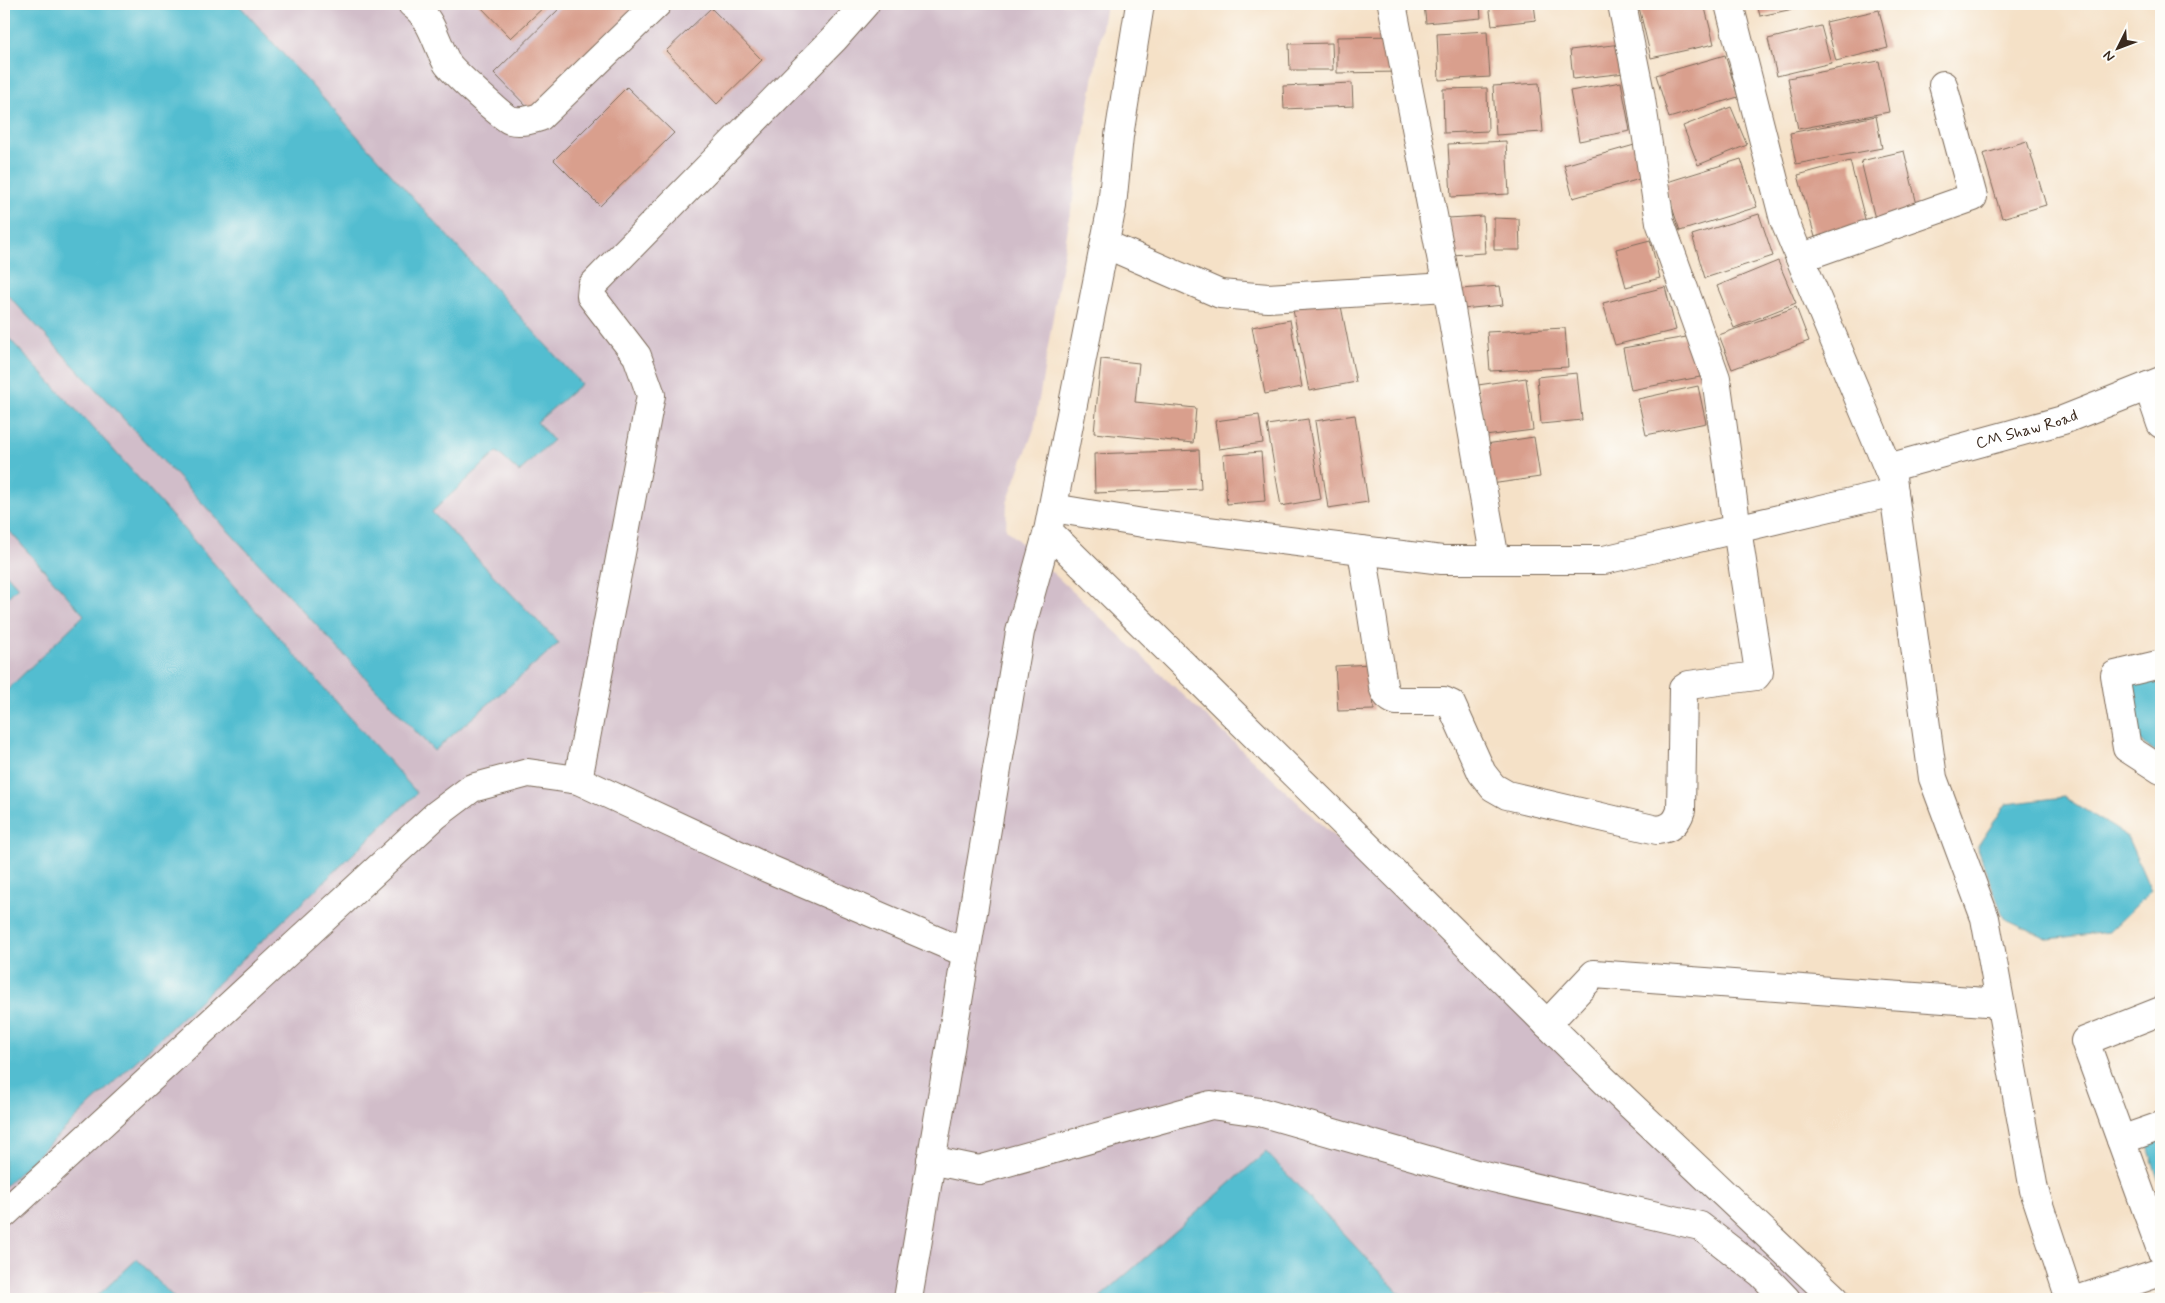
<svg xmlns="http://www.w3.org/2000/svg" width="2165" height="1303" font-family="Mynerve,sans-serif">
<rect width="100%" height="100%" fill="#fdfcf7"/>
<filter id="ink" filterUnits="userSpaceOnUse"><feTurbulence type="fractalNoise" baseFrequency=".02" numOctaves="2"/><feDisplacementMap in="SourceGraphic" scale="10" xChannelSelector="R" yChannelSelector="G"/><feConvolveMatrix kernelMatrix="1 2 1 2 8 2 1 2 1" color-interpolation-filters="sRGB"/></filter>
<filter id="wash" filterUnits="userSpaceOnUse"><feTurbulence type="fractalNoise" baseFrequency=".0096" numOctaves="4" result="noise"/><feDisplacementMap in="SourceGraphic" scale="20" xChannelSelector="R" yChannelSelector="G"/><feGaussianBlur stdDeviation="1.12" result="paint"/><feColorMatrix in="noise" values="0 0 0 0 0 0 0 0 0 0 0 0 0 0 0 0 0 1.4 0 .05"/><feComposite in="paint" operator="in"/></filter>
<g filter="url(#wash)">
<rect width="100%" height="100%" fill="#f5e1c7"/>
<path fill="#d1bdc9" d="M4 4H1106L1034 429 1007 503 1006 529 1417 914 1821 1299H4Z"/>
<path fill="#53bdd0" stroke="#477477" d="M4 4H238L581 384 537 422 553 440 519 472 497 452 432 512 559 643 434 751 4 291Z
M4 333 110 446 417 793 4 1187V693L84 615 4 525Z
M4 571 18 587 4 601Z
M2161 674V755L2136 739 2128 684Z
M2064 797 2127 836 2151 891 2109 932 2049 939 2004 918 1977 847 2006 804Z
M2161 1138V1189L2147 1143Z
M1266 1152 1405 1299H1098Z
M137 1259 175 1299H94Z"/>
<g id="blocks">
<path fill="#d99f8d" d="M478 4H547L511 38Z
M564 4H639L532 112 494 73Z
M1424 4H1480L1481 18 1426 23Z
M1489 4H1534L1536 20 1492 25Z
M1653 4H1704L1714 44 1651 58 1639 7Z
M1757 4H1811L1812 5 1760 16Z
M711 8 762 60 717 104 666 51Z
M1879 10 1888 48 1836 61 1826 22Z
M1821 26 1831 63 1777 76 1768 39Z
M1487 31 1490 77 1439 80 1437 34Z
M1398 36 1399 72 1337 73V37Z
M1332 43 1333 70H1290L1289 44Z
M1622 44 1625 73 1573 79 1570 50Z
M1725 55 1738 97 1669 118 1656 75Z
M1879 61 1889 112 1798 129 1788 78Z
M1621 82 1630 131 1579 141 1570 91Z
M1352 83 1353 106 1284 109 1283 86Z
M1539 83 1543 132 1496 135 1493 86Z
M627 87 674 133 600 206 554 160Z
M1487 88 1488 131 1444 133 1443 89Z
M1731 107 1747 145 1698 165 1683 126Z
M1876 116 1882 148 1796 164 1790 133Z
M1506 141 1509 194 1451 197 1448 144Z
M2027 141 2046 205 2002 218 1983 154Z
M1638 144 1647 177 1573 198 1564 165Z
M1904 151 1919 213 1876 223 1861 161Z
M1741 159 1757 207 1680 231 1664 183Z
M1850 161 1866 223 1815 237 1798 175Z
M1759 214 1773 256 1705 278 1692 235Z
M1483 216 1485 253 1451 255 1448 218Z
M1494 218 1519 219 1520 250H1494Z
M1650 240 1660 278 1626 287 1616 249Z
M1778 261 1796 303 1734 328 1717 286Z
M1500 286 1503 305 1462 309 1461 289Z
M1665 287 1676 330 1615 345 1603 303Z
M1339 296 1356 382 1309 391 1292 305Z
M1796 307 1809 341 1732 369 1719 335Z
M1290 320 1302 387 1265 394 1252 327Z
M1565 328 1568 367 1490 371 1487 332Z
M1692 336 1700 377 1631 390 1623 348Z
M1101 359 1139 363 1135 402 1196 408 1193 443 1094 433Z
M1577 373 1582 420 1541 424 1537 377Z
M1526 378 1533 430 1485 436 1478 385Z
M1698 386 1706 423 1646 435 1638 399Z
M1259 415 1263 443 1219 449 1215 421Z
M1355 415 1368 502 1328 508 1315 421Z
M1308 419 1321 499 1281 506 1267 425Z
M1534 437 1540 477 1491 484 1486 444Z
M1199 450 1201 489 1095 493 1094 454Z
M1261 452 1265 501 1227 504 1223 455Z
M1371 664 1374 710 1338 711 1335 666Z"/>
</g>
</g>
<g filter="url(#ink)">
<use href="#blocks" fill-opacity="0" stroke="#7c6a59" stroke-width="1"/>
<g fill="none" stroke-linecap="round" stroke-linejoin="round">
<defs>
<g id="minor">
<path d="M412 4C432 18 436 43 447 63 452 71 502 117 510 120 520 123 531 120 540 117L657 4"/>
<path d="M1140 4 1119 136 1112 206 1048 531 1605 1081 1835 1299"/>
<path d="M1392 4 1447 287 1495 560"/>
<path d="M1729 4 1784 220 1892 478 1933 778 1985 918 2034 1190 2070 1299"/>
<path d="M1105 244 1220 294 1268 298 1447 287"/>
<path d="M1800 258 1973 197 1943 85"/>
<path d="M2148 386 2161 424"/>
<path id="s1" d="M1888 468 2063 420 2161 381"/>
<path d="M1053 508 1143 523 1442 560H1604L1894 492"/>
<path d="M1362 550 1383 686C1385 694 1388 698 1396 701H1444L1451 704 1482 773 1493 787 1507 795 1657 830C1670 829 1677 823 1681 810L1683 689 1689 685 1756 676 1759 672 1737 529 1716 378 1660 222 1640 93 1622 4"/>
<path d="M2161 664 2115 675 2127 748 2161 770"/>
<path d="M578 780 651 395 637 356 591 296 592 286 834 39 865 4"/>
<path d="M2161 1011 2085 1041 2161 1250"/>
<path d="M1547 1024 1594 974 2000 1003"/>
<path d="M2121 1140 2161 1126"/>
<path d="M931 1160 979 1170 1211 1105 1260 1112 1476 1174 1700 1226 1762 1274 1786 1299"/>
<path d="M4 1214 436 815 472 788 528 773 578 780 767 868 966 953"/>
<path d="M908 1299 1020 632 1048 531"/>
<path d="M2080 1299 2161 1272"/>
</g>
</defs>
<use href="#minor" stroke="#7c6a59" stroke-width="30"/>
<use href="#minor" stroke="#fff" stroke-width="28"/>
</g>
</g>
<g text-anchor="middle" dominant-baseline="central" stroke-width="4" stroke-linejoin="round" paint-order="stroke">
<g font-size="16" fill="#3b2a1e" stroke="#fdfcf7">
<text stroke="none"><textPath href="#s1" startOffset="144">CM Shaw Road</textPath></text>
</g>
</g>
<rect width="2165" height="1303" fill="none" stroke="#fdfcf7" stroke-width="20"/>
<g transform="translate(2118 48) rotate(228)" stroke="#fdfcf7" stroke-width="4" paint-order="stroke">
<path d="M0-4L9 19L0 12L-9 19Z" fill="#3b2a1e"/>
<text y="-8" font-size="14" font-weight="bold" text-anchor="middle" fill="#3b2a1e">N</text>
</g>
</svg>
